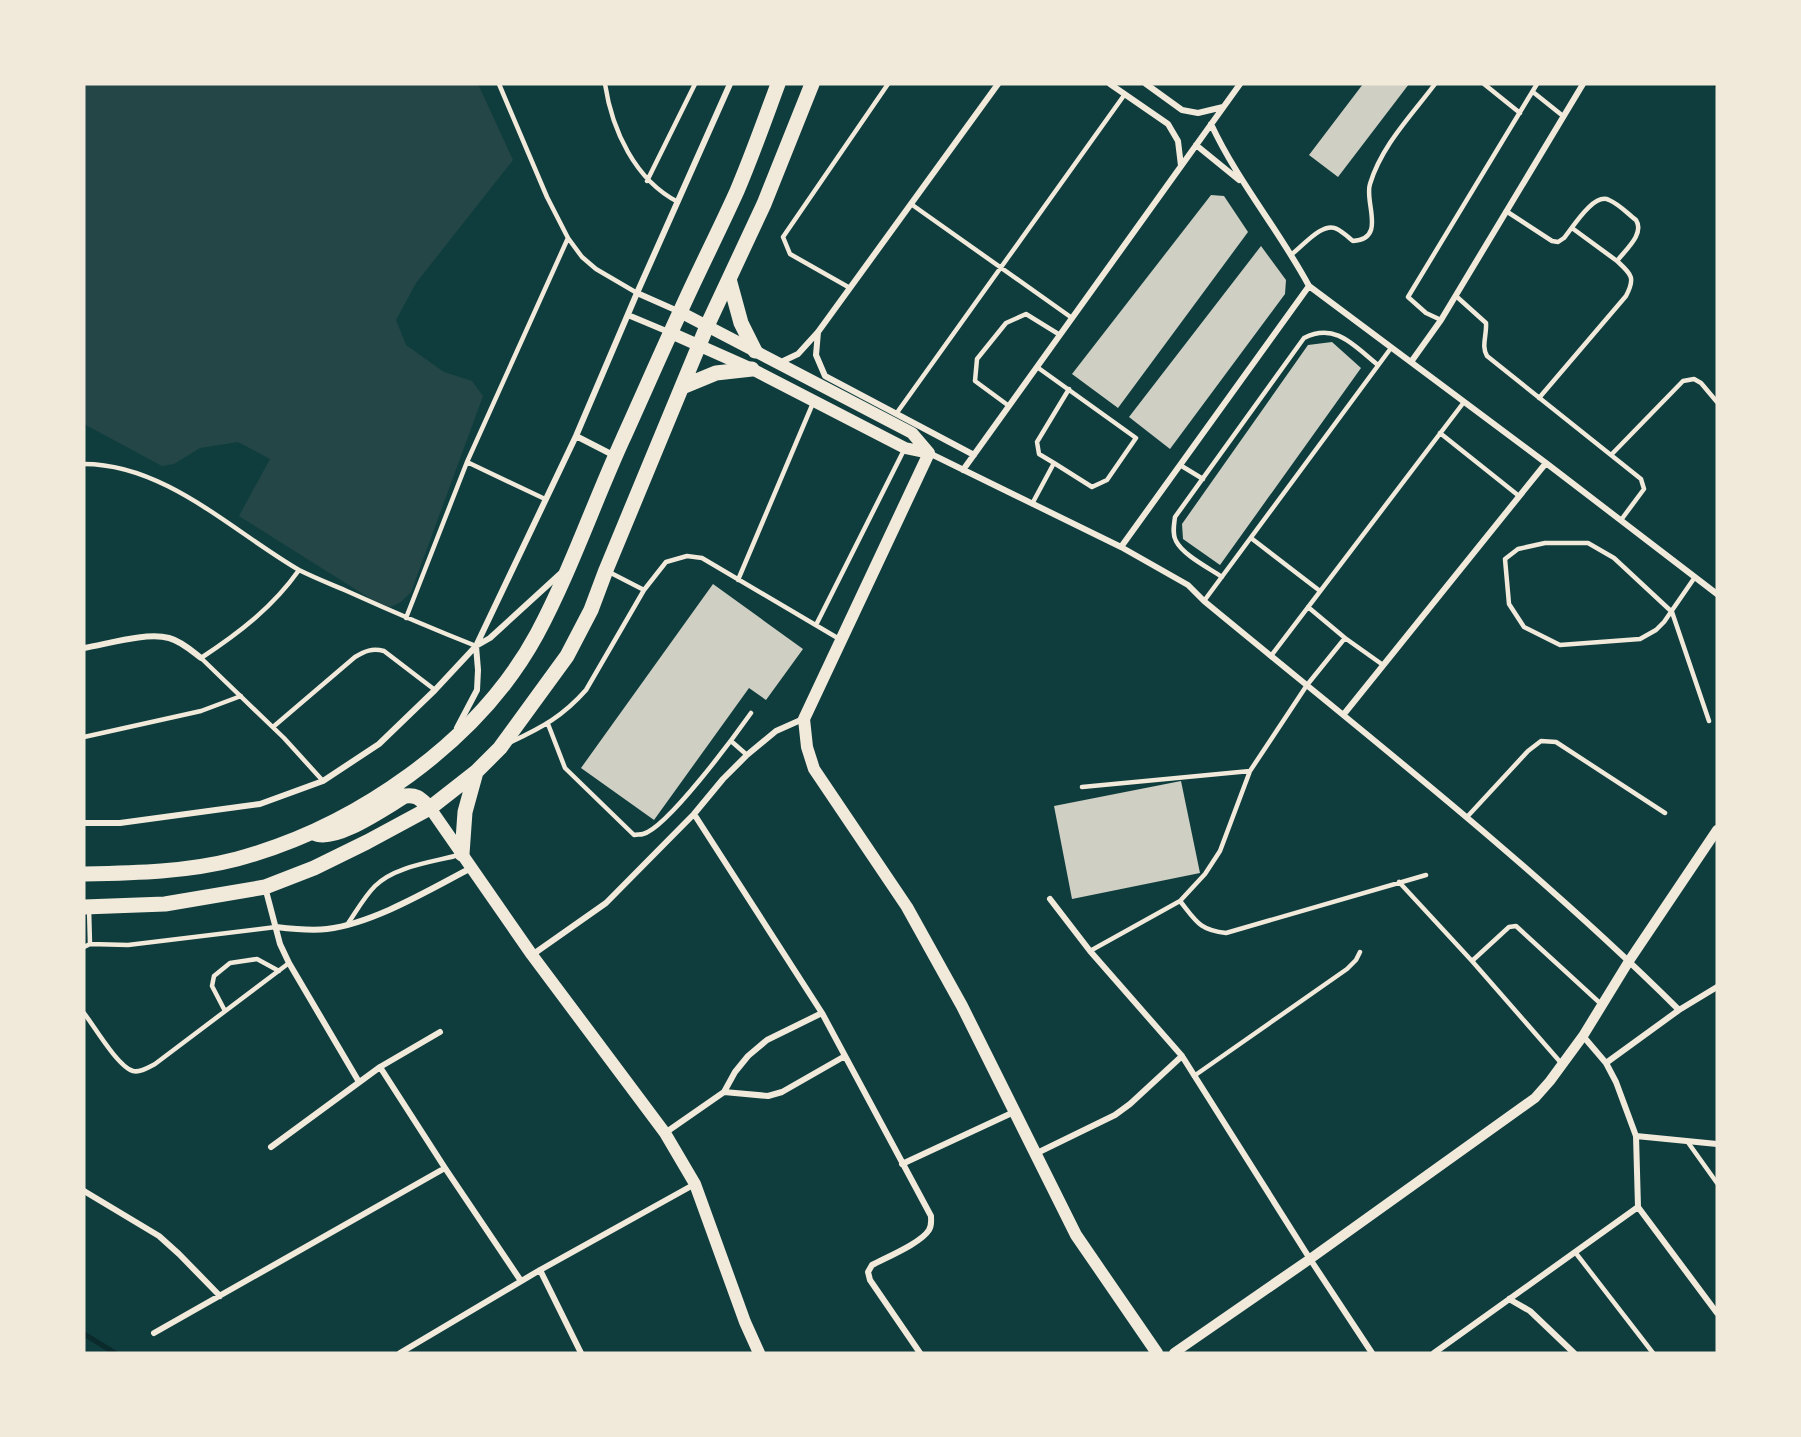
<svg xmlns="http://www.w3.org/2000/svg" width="1801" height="1437" font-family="Quicksand,sans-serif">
<rect width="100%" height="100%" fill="#0f3d3e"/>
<path fill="#244646" d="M84 84H478L513 160 416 283 396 320 406 345 444 372 472 381 483 396 411 592 401 602 391 607 382 606 239 516 270 459 238 442 200 448 174 464 162 466 84 424Z"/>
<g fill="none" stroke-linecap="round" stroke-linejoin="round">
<path stroke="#0a2a2b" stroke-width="5" d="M1716 84 1717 87
M84 1334 115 1353"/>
</g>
<path fill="#cfcfc3" d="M1363 84H1409L1338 177 1309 155Z
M1211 195 1224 196 1248 232 1118 408 1072 374Z
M1261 246 1286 280 1285 294 1170 449 1129 417Z
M1332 342 1361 368 1220 565 1183 539 1182 524 1308 345Z
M713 584 803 649 766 700 749 688 654 820 581 768Z
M1181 781 1200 873 1072 899 1054 806Z"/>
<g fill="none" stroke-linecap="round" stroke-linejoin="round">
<path stroke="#f1e9da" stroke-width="4.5" d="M499 84 547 197 568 238 582 257 596 269 637 293
M605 84C612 130 635 180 678 202
M1484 84 1520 113
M1533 92 1563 116
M647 181 695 84
M911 204 1072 318
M1506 211 1552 241 1558 242 1564 238C1573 227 1594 192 1609 200 1619 204 1628 214 1636 220 1645 234 1625 250 1617 261 1631 274 1636 277 1626 296L1539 398
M1572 228 1617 261
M1292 254C1303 246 1323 221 1337 229 1343 232 1348 237 1353 241 1387 239 1364 202 1370 184 1382 145 1411 116 1435 84
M850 288 790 254 783 237 888 84
M1456 296 1486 323C1487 335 1481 346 1487 356L1641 479 1644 489 1621 520
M1441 320 1426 313 1408 297 1537 84
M1037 367 1136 438 1107 480 1092 487 1054 463
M1009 406 975 381 977 359 1006 323 1026 314 1060 335
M896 414 1125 94
M1440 433 1519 496
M1611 455 1683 381 1694 379 1701 383 1717 402
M467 462 545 499
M84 464C165 464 232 531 299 570 315 578 333 585 349 592 391 611 433 629 476 646
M1180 465 1203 479
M1032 504 1054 463 1039 454 1037 442 1069 389
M1251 538 1320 591
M299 570C273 607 239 633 201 658L284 738 323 781
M609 572 644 590
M1222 577C1209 568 1183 555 1176 541 1172 534 1174 525 1175 517L1304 338C1336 322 1354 346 1378 365
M1695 577 1664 622 1656 630 1640 639 1560 645 1524 627 1509 604 1505 559 1518 549 1545 543H1588L1614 558 1672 612 1709 721
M738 580 813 403
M1204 601 1391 348
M406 618 467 462 568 238
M816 625 905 448
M1345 638 1383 665
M1271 656 1464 402
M548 724 565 768 634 835C637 834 640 835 643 834 667 828 734 737 751 713
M273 727 355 657C365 651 372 648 384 651L435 690
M84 737 201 711 241 696
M731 741 747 755
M511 742C543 727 563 716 586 690L644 590 666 562 687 556 702 558 841 640
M1082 787 1250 771
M1467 817 1528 751 1541 741 1556 742 1665 813
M1399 882 1472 961
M1180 901 1205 874 1220 851 1250 771 1307 685 1345 638 1308 607
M89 908 90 944
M347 925C356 912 364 897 375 886 395 866 433 862 459 855
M84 947 90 944 128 945 276 927
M1090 951 1180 901C1196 921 1199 930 1226 933L1426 875
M225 1011 212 986 214 976 230 963 257 959 279 971
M84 1013C94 1026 118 1067 133 1071 140 1073 149 1067 155 1064L289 963
M1562 1064 1472 961 1509 927 1516 926 1601 1004
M1194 1076 1347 969 1356 960 1360 952
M1687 1141 1717 1183
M1575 1252 1653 1353"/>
<path stroke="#f1e9da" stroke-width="6" d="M1110 84 1168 124 1178 141 1181 166
M1146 84 1182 110 1198 113 1223 107
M1211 124C1238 182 1279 230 1309 286L1546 463 1717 594
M1196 145 1239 180
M637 293 680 312
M628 315 671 333
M818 332 816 355 825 376 974 455
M1411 362 1441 320 1583 84
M779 363 798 354 818 332 998 84
M576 436 615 456
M929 453 1121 547 1188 585 1204 601C1365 734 1531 863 1679 1010L1606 1063
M963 470 1240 84
M1121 547 1309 286
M84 648C108 644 146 632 169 638 181 641 192 651 201 658
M1344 714 1546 463
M457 728 477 690 478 670 476 646 576 436 637 293 730 84
M694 814 822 1013 931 1216C931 1221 932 1225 929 1230 921 1243 887 1257 872 1265L868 1272 870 1280 920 1353
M84 823H120L260 804 323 781 379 744 435 690 476 646 490 638 560 574
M265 887 280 944 289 963 359 1082
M1050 899 1090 951 1182 1056 1310 1259 1372 1353
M276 927C293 929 310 931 327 929 374 923 429 890 471 868
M532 955 606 903 694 814 723 779 747 755 776 731 803 719
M1679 1010 1717 987
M1583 1036 1606 1063 1616 1082 1636 1136 1717 1144
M380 1067 440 1032
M724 1092 768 1096 782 1092 845 1056
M665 1133 724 1092 735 1072 748 1056 767 1040 822 1013
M1636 1136 1638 1207 1717 1313
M271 1147 380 1067 445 1168 521 1281
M1035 1154 1115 1115 1130 1104 1182 1056
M902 1164 1014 1112
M84 1191 159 1236 179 1254 220 1296
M540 1270 581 1353
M1509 1299 1530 1311 1574 1353
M154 1333 445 1168
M400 1353 540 1270 695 1184
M1434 1353 1638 1207"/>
<path stroke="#f1e9da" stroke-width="10" d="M1174 1353 1310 1259 1535 1098 1550 1081 1583 1036 1629 961 1717 830"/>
<path stroke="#f1e9da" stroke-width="12" d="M680 312 912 433 929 453
M671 333 752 369 905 448 929 453
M929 453 804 719 807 747 814 769 907 907 962 1006 1076 1235 1157 1353
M430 808 532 955 665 1133 695 1184 745 1322 759 1353"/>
<path stroke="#f1e9da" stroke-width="15" d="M729 279 741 323 755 351
M682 387 716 373 752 369
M314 833C334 844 386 807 405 796 417 794 421 800 430 808
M462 854 465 812 476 772
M84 874C136 873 187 872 237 859 355 827 478 743 537 634 570 572 593 505 622 441 642 397 661 353 681 310 699 270 719 231 737 191 752 156 765 119 778 84
M84 907 165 904 265 887 314 868 367 842 430 808 476 772 500 748 567 656 591 610 606 570 707 326 764 204 812 84"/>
</g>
<rect width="1801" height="1437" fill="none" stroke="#f1e9da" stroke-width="171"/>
</svg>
